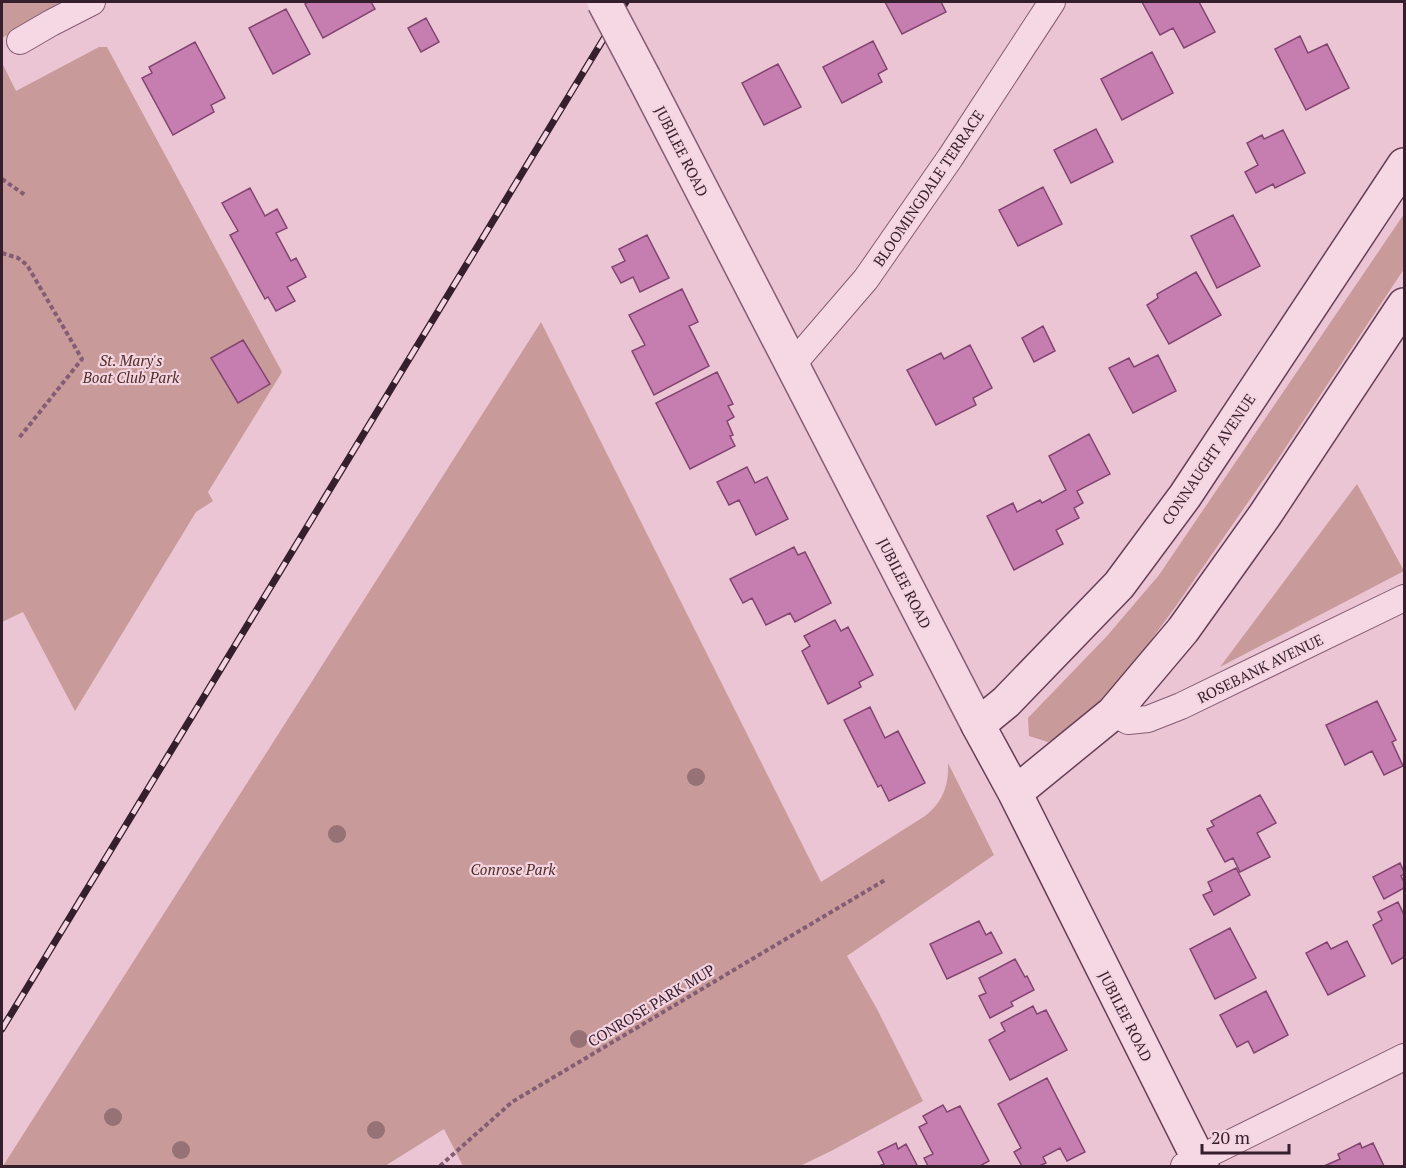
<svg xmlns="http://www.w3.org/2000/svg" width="1406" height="1168" font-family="'PT Serif',serif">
<rect width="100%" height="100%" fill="#ebc5d4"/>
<path fill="#c89a99" d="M2 2H63L2 38Z
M99 47H107L282 372 208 492 213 501 196 512 75 711 23 612 2 622V63L16 91Z
M1404 214V269L1276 462 1176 606 1121 681 1077 725 1048 742 1029 736 1028 718 1107 636 1159 575Z
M541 322 821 882 925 816C943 802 949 785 948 763L994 855 847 956 877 1009 923 1101 833 1150 800 1166H463L444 1129 385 1166H3Z
M1357 484 1404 571 1220 667Z"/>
<path fill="#c67db0" stroke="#824470" stroke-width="1.5" d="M308 2H371L375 9 323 38 305 4Z
M885 2H941L946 12 902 34Z
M1142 2H1199L1215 32 1184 48 1173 28 1160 35Z
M286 9 310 54 273 74 249 28Z
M426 18 439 42 421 52 408 28Z
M1300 36 1308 53 1327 44 1349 88 1306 110 1275 49Z
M873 41 887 69 878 74 882 82 842 103 823 67Z
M195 42 225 98 211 105 214 112 173 135 142 78 152 73 149 67Z
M1152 52 1173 93 1122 120 1101 79Z
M778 64 801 107 764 125 742 83Z
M1096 129 1113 162 1071 183 1054 150Z
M1283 130 1305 173 1275 188 1273 184 1256 193 1245 172 1258 165 1247 143 1262 135 1264 139Z
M1043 187 1062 224 1018 246 999 210Z
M250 188 265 216 277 209 287 228 276 233 291 261 296 258 306 277 287 287 295 301 276 311 268 297 265 299 230 235 238 231 222 203Z
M1233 215 1260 266 1217 288 1191 236Z
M647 235 669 278 640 292 633 277 621 283 612 267 625 261 619 249Z
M1196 272 1221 315 1169 344 1147 305 1158 298 1157 294Z
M682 289 698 322 689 326 709 366 654 395 632 351 645 345 629 315Z
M1043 326 1055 351 1034 362 1022 338Z
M243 340 270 384 238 403 211 358Z
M970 345 992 388 973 398 976 405 936 425 907 370 941 353 944 359Z
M1158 355 1176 391 1133 413 1109 368 1129 358 1134 367Z
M717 372 733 404 728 406 734 417 727 421 733 435 730 436 735 446 690 469 656 403Z
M1089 434 1110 474 1077 491 1083 503 1074 508 1079 518 1056 530 1063 544 1014 570 987 516 1013 503 1017 512 1040 500 1042 503 1066 490 1049 456Z
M747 467 755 483 767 477 788 519 756 535 739 500 729 505 717 482Z
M794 547 798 555 805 552 831 603 795 622 790 613 766 625 752 598 743 603 730 579Z
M835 620 841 631 848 627 873 675 859 682 861 687 828 704 802 651 810 646 804 636Z
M1377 701 1396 740 1392 742 1403 766 1384 775 1372 751 1345 765 1326 725Z
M870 707 885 738 898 731 925 783 889 801 881 785 878 787 844 720Z
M1260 795 1276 823 1257 833 1270 857 1240 872 1233 858 1225 862 1207 829 1214 826 1211 821Z
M1400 863 1404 872V874L1401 876 1404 882V888L1384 899 1373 877Z
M1236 868 1250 895 1214 915 1203 895 1212 891 1208 882Z
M1398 902 1404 915V957L1392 964 1373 925 1382 920 1378 912Z
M979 921 986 935 991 932 1002 953 947 979 930 944Z
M1230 928 1256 978 1215 999 1190 949Z
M1347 941 1365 976 1328 995 1306 953 1327 942 1331 949Z
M1015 959 1025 977 1027 976 1034 990 1011 1002 1013 1006 990 1018 979 996 986 993 979 978Z
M1266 991 1288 1035 1254 1053 1248 1041 1237 1047 1220 1015Z
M1033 1006 1037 1014 1046 1010 1067 1050 1010 1080 989 1040 1005 1031 1001 1023Z
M1047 1078 1085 1152 1067 1161 1060 1148 1043 1157 1046 1163 1039 1166H1022L1014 1152 1021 1148 998 1104Z
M943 1105 947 1112 960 1106 989 1161 980 1166H928L924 1158 933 1154 919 1127 927 1123 923 1116Z
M896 1143 898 1149 906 1144 917 1165 914 1166H879L884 1164 878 1152Z
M1360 1143 1362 1148 1373 1143 1384 1166H1324L1340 1159 1338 1154Z"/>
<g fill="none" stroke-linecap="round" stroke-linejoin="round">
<defs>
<path id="minor" d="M20 41 51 23 92 2
M792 365 866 279 950 158 1052 2
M1113 713 1128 721 1148 719 1181 706 1404 598
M1184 1166 1404 1057"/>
<path id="tertiary" d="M644 78 978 725"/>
<path id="secondary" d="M1015 793 1113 713 1183 630 1265 515 1404 305
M1202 1166 1015 793 978 725 1006 702 1119 585 1185 496 1404 165"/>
</defs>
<use href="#minor" stroke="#845c74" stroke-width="28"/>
<use href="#tertiary" stroke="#845c74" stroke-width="36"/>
<use href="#secondary" stroke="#663f57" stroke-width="36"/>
<path stroke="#845c74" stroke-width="4" stroke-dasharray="4.5 3" stroke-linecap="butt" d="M2 179 25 195
M2 253 18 258 27 265 82 359 19 438
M440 1166 512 1102 885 880"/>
<use href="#minor" stroke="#f6d7e4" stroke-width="26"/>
<use href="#tertiary" stroke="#f6d7e4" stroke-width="33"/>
<use href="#secondary" stroke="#f6d7e4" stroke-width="33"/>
<defs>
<path id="rail" d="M2 1029 626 2"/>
</defs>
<use href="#rail" stroke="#361f2d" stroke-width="7"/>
<use href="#rail" stroke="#f3d4e0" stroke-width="4.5" stroke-dasharray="14" stroke-linecap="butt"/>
<defs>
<path id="tertiary-bridge" d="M604 2 644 78"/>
</defs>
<use href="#tertiary-bridge" stroke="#845c74" stroke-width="36" stroke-linecap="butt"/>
<use href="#tertiary-bridge" stroke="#f6d7e4" stroke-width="33"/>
</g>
<g fill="#967175">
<circle cx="696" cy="777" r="9"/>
<circle cx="337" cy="834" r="9"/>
<circle cx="579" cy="1039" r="9"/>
<circle cx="113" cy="1117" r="9"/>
<circle cx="376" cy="1130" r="9"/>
<circle cx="181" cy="1150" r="9"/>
</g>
<g text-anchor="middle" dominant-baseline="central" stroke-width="4.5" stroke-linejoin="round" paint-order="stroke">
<g font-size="15" fill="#361f2d" stroke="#f3d4e0">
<text transform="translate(682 151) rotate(63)">JUBILEE ROAD</text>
<text transform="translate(928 188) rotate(-56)">BLOOMINGDALE TERRACE</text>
<text transform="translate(1208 459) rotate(-56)">CONNAUGHT AVENUE</text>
<text transform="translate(905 583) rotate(63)">JUBILEE ROAD</text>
<text transform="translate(1260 668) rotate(-26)">ROSEBANK AVENUE</text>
<text transform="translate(651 1005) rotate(-31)">CONROSE PARK MUP</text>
<text transform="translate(1126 1016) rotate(63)">JUBILEE ROAD</text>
</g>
<g font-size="15" font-style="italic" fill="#502d27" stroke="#f3d4e0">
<text x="131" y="360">St. Mary's<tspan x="131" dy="17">Boat Club Park</tspan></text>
<text x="513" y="869">Conrose Park</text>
</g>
</g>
<rect width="1406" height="1168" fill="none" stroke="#361f2d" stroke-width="6"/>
<path d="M1202 1144v9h87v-9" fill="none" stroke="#361f2d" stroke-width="3"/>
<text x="1211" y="1144" font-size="18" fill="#361f2d" stroke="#f3d4e0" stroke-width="4.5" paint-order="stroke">20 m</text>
</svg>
